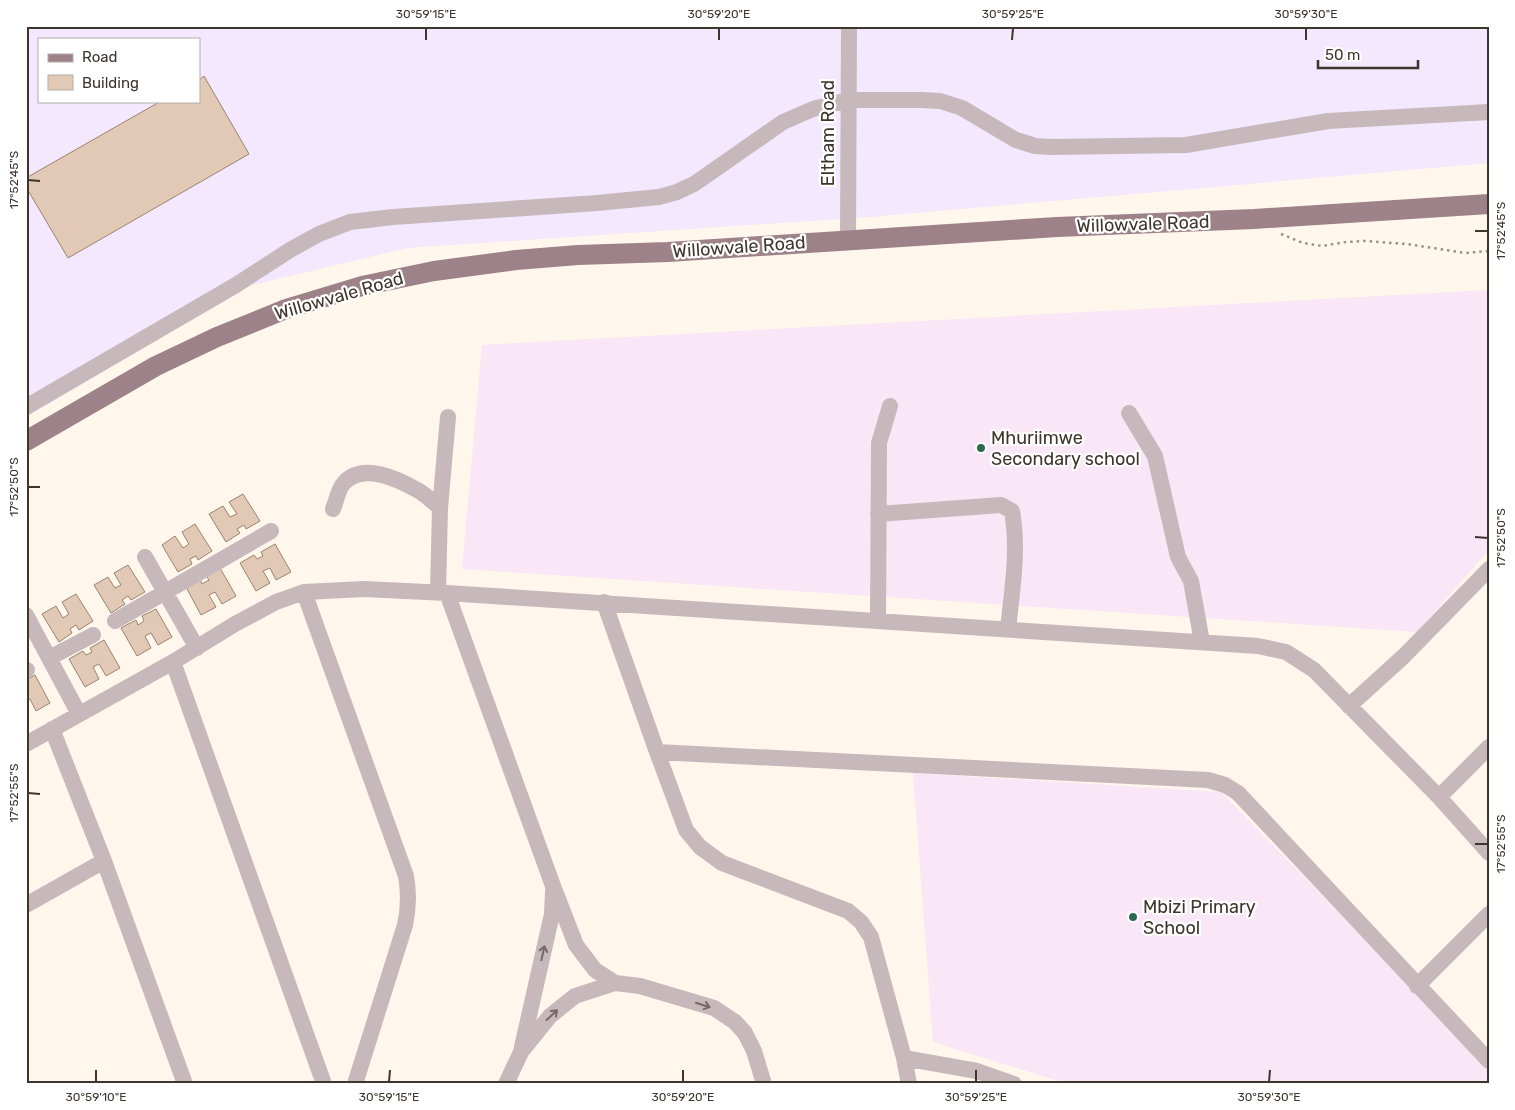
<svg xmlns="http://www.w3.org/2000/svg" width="1515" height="1110" font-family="Rubik,sans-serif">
<rect width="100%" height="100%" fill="#fff6ec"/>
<path fill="#f3e8fd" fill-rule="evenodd" d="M26 26H1489V163L870 217 407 248 249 286 26 417ZM39 39H199V101H39Z"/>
<path fill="#f9e6f7" d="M1489 290V550L1417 632 462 569 482 345Z
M913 773 1221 792 1489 1066V1084H1068L933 1042Z"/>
<path fill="#e2c9b5" stroke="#9a836f" d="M204 76 249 154 68 258 26 187V178L161 101H199V80Z
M243 494 260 521 246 529 244 525 237 529 240 533 226 542 209 514 223 506 230 517 237 514 229 502Z
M195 524 212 551 198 560 196 556 190 559 192 564 178 572 162 545 175 536 183 548 189 544 182 532Z
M275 544 291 572 276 580 270 568 263 571 270 583 256 591 240 563 254 555 257 559 263 556 261 552Z
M128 565 145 592 131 600 128 596 122 600 125 604 111 613 94 585 108 577 115 588 121 585 114 573Z
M220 568 236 596 222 604 215 592 209 595 216 607 201 615 186 587 200 579 202 584 209 580 206 576Z
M76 594 93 621 79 630 76 625 70 629 72 633 59 642 42 614 56 606 63 618 69 614 62 602Z
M156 609 172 637 158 645 151 633 145 636 151 648 137 656 121 628 136 620 138 625 144 621 142 616Z
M104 640 120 668 106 676 99 664 93 667 99 679 85 687 69 659 83 651 86 655 92 652 90 648Z
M35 675 50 703 36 711 30 699 26 701V680Z"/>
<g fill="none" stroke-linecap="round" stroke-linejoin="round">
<path stroke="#999087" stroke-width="2.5" stroke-dasharray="2.5 4" stroke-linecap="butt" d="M1281 234 1303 243 1322 246 1346 242 1365 241 1407 244 1465 253 1489 251"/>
<path stroke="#c7b8bb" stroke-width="16" d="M848 239 849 26
M26 407 236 285 290 250 319 234 350 222 393 217 597 203 659 197 677 192 694 184 783 122 813 109 848 100H922L940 101 962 108 1016 140 1035 146 1052 147 1186 145 1328 121 1489 112
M1129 413 1155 456 1178 557 1191 581 1202 642
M333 509C336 502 338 490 343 484 362 461 398 479 419 491 426 495 433 502 440 508
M878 514 1001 505 1012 511C1019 551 1012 590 1008 629
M145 557 197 648
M304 592 406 876C409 893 409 907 405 925L355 1084
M438 592 440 508 448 417
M447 593 553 886 576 945 595 970 615 983
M604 602 657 752 686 830 700 847 722 863 848 911 861 922 871 937 904 1058 909 1084
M26 615 79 714
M115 621 271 531
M878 621 879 443 890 406
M49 658 93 635
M173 662 324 1084
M26 670H27
M1349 706 1404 656 1489 569
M52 729 104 861 185 1084
M26 744 173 662 235 624 276 602 304 592 364 589 447 593 1258 646 1286 652 1314 670 1439 797 1489 853
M657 752 1208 780 1225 785 1238 793 1489 1061
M1439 797 1489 747
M26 905 104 861
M1417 986 1489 914
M522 1047 552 914 553 892
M904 1058 977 1071 1014 1084
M506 1084 521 1052 550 1016 575 996 615 983 640 986 714 1008 735 1022 745 1033 754 1051 764 1084"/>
<path stroke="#9d8289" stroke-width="20" d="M26 441 156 366 217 337 286 309 362 286 434 271 516 260 578 255 668 252 1057 227 1254 219 1489 204"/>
</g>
<defs><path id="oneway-shaft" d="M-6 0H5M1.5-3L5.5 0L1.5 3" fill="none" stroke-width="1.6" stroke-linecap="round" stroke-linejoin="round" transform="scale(1.25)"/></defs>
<g stroke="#756965">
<use href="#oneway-shaft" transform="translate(543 953) rotate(-77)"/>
<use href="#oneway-shaft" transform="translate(703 1005) rotate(18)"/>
<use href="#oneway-shaft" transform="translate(552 1015) rotate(-43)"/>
</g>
<path fill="none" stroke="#3e352c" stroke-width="2" d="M426 40V28M719 40V28M1012 40 1013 28M1306 40V28M28 180 40 181M1475 231H1488M28 487H40M1475 537 1488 538M28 793 40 794M1475 844H1488M96 1082V1070M389 1082 390 1070M683 1082V1070M976 1082V1070M1269 1082 1270 1070"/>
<g fill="#2e6953" stroke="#fff" stroke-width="2">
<circle cx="981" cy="448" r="5"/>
<circle cx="1133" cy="917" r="5"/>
</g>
<g text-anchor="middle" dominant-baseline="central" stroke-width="4.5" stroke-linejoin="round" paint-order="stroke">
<g font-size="18" fill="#3e352c" stroke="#fff">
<text transform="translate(828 133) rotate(-90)">Eltham Road</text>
<text transform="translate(1143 224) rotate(-2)">Willowvale Road</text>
<text transform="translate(739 247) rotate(-4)">Willowvale Road</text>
<text transform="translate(339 296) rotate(-16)">Willowvale Road</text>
</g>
<g font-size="18" fill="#3e352c" stroke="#fff" text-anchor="start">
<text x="991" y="438">Mhuriimwe<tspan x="991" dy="21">Secondary school</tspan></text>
<text x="1143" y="907">Mbizi Primary<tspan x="1143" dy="21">School</tspan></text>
</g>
</g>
<rect width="1515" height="1110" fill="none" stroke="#ffffff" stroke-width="55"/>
<rect x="38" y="38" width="162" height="65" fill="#ffffff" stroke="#b2aeab"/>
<rect x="48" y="54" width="25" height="8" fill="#9d8289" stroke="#b2aeab"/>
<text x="82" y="62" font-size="15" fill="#3e352c">Road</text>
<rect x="48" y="75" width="25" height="15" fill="#e2c9b5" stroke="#b2aeab"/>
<text x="82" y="88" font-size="15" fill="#3e352c">Building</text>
<path d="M1318 60v8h100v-8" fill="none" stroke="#3e352c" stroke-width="2.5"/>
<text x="1325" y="60" font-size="15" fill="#3e352c" stroke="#ffffff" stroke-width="4" paint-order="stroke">50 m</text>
<rect x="28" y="28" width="1460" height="1054" fill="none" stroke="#3e352c" stroke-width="2"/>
<g font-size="12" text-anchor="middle" fill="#3e352c">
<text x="426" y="18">30°59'15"E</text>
<text x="719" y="18">30°59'20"E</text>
<text x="1013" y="18">30°59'25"E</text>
<text x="1306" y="18">30°59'30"E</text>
<text transform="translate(14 180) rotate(-90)" y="4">17°52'45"S</text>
<text transform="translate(1501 231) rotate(-90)" y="4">17°52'45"S</text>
<text transform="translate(14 487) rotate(-90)" y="4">17°52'50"S</text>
<text transform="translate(1501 538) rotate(-90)" y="4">17°52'50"S</text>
<text transform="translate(14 793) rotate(-90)" y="4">17°52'55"S</text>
<text transform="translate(1501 844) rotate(-90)" y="4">17°52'55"S</text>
<text x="96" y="1101">30°59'10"E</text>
<text x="389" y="1101">30°59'15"E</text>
<text x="683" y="1101">30°59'20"E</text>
<text x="976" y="1101">30°59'25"E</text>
<text x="1269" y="1101">30°59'30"E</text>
</g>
</svg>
